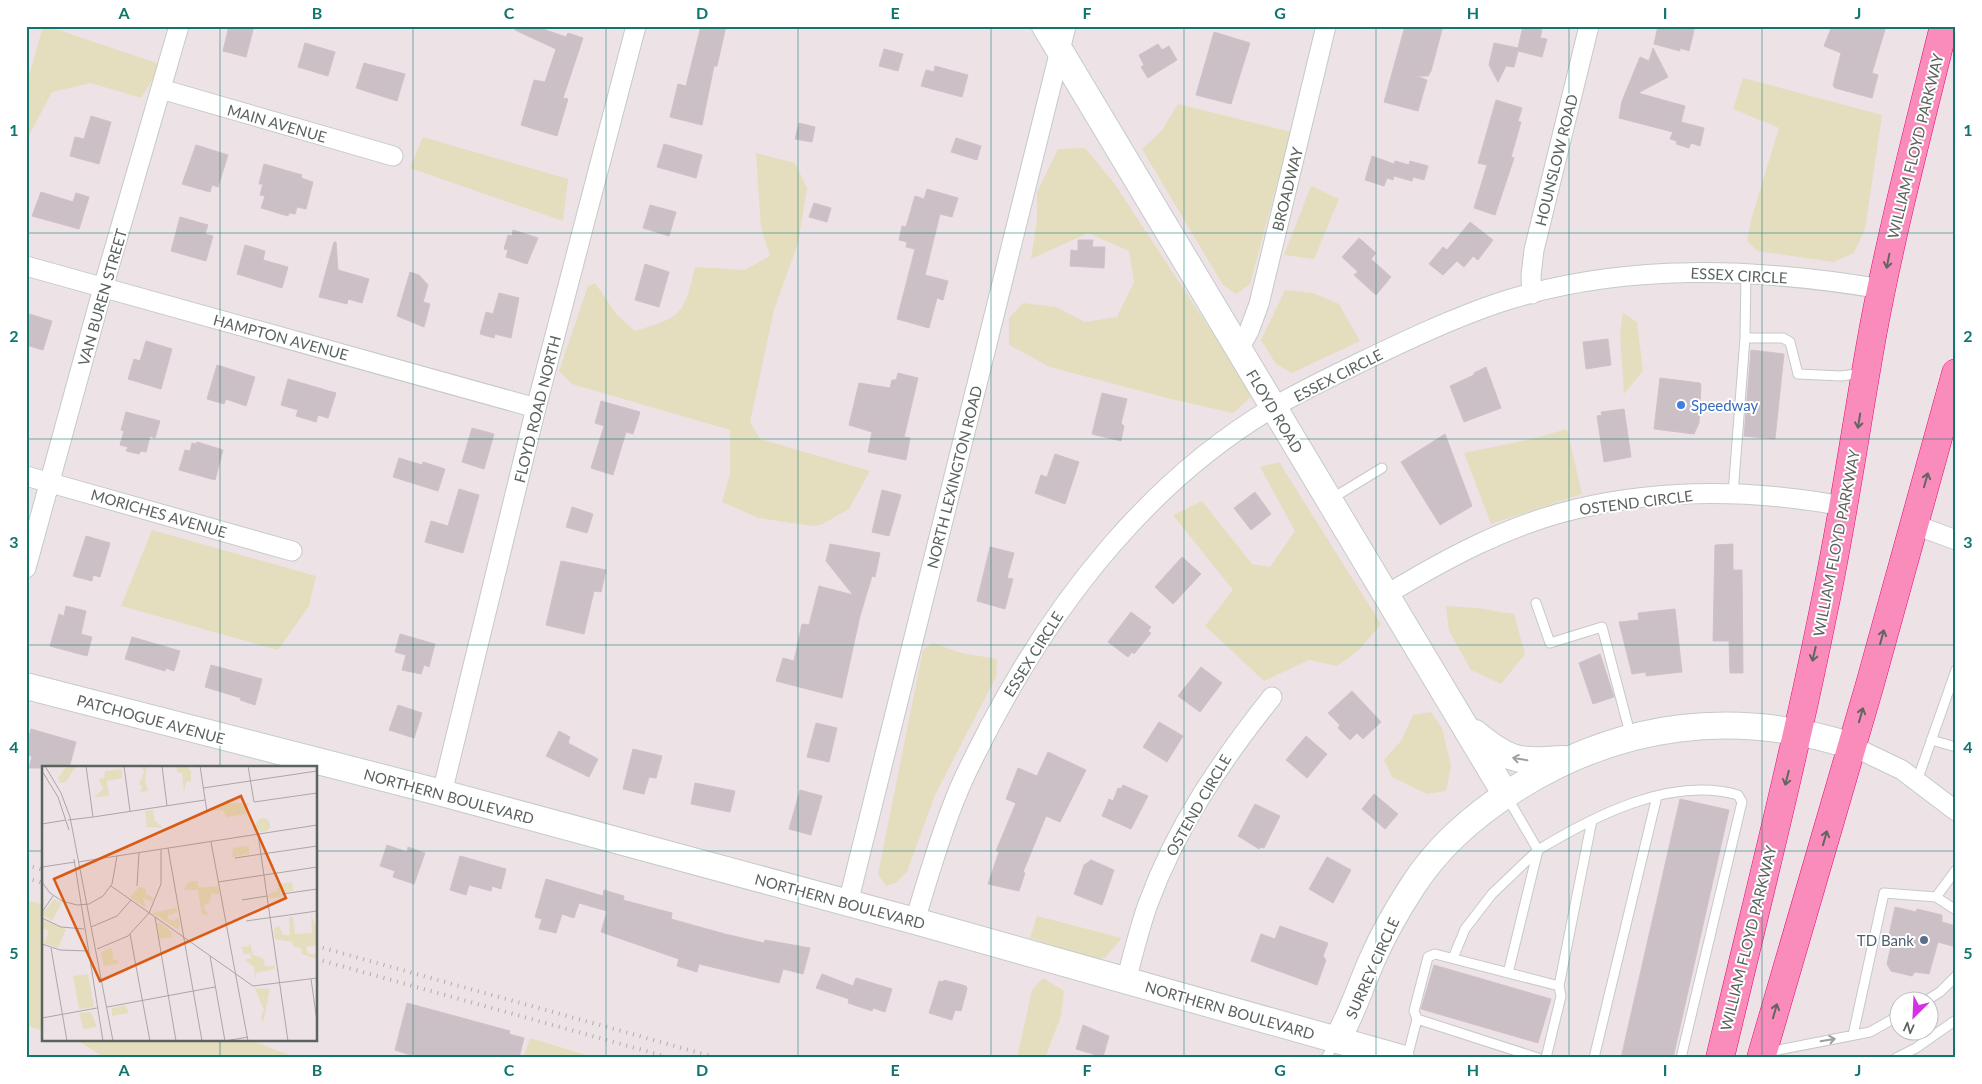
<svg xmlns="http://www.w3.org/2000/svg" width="1982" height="1084" font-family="Lato,sans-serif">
<rect width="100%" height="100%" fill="#ede2e6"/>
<path fill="#e4debf" d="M43 26H47L162 65 141 98 91 83 52 92 26 141V75L29 76Z
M1743 78 1882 115 1865 229 1854 253 1833 262 1757 251 1747 241 1751 220 1779 128 1733 109Z
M1178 104 1291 132 1250 284 1236 294 1223 285 1142 149 1162 130Z
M423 137 568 179 563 221 410 168Z
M1085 148 1114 183 1248 387 1250 398 1233 413 1171 399 1050 367 1009 345V318L1023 303 1056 307 1085 322 1117 317 1134 282 1129 251 1088 233 1031 259 1037 220V192L1058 149Z
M756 153 795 163 807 188 798 243 774 310 750 422 760 439 870 471 849 509 821 525 812 526 759 518 722 502 730 474V430L572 384 559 371 588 286 595 283 617 315 635 331C682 317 684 315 695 267L745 270 770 256 761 228Z
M1311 186 1339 199 1314 259 1284 255Z
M1285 290 1313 293 1339 304 1360 341 1292 373 1276 364 1261 340Z
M1623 313 1637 322 1643 371 1624 394 1620 333Z
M1567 429 1582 494 1491 524 1464 453 1532 439Z
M1279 462 1381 624 1358 651 1337 666 1309 660 1264 681 1205 626 1233 590 1173 515 1202 501 1252 564 1270 567 1295 531 1260 467Z
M152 530 316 576 309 606 278 650 121 606Z
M1446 606 1477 608 1514 614 1525 654 1501 684 1471 670 1449 631Z
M933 643 961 653 997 659 996 677 935 795 907 872 897 882 886 886 878 874 923 650Z
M1431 712 1442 728 1451 766 1446 791 1427 794 1392 777 1384 760 1401 741 1413 715Z
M26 900 44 905V1031L26 1026Z
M1037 916 1122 938 1105 958 1094 959 1030 938Z
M1043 978 1064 991 1061 1016 1045 1058H1017L1032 990Z
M530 1038 596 1058H523Z
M77 1040H251L297 1058H105Z"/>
<path fill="#cbc0c5" stroke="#d1c1c9" d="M229 26H254L246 57 223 51Z
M516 26H534L566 37 568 33 583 38 563 98 568 99 557 136 521 125 534 80 545 82 556 49 515 30Z
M701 26H726L717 66H714L702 125 670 117 678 84 686 86Z
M1405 26H1443L1431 71 1428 76H1416L1427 80 1418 111 1384 102Z
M1523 26 1542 30 1540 38 1547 39 1542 57 1518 51 1514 67 1506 66 1498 82 1489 65 1494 43 1518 48Z
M1658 26H1695L1689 51 1680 48V51L1654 44Z
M1832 26H1886L1872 73 1878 75 1872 98 1835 88 1833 85 1841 53 1824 46Z
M1214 32 1250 43 1231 104 1196 95Z
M305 43 335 52 328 76 298 67Z
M1158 44 1162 50 1169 46 1177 60 1148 78 1141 67 1144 65 1139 55Z
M1653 48 1668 77 1638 93 1685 106 1681 122 1704 128 1700 146 1691 143 1689 148 1676 144 1677 141 1670 139 1673 132 1619 118 1622 101 1640 57 1649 61Z
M884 49 903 54 898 71 879 66Z
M364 63 405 74 397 101 356 88Z
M935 66 968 75 962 97 921 86 926 70 934 72Z
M1496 100 1522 108 1518 121 1521 122 1511 157 1514 158 1495 215 1474 208 1487 165 1478 163Z
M91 116 111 122 99 164 70 156 75 137 84 139Z
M799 123 815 127 812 142 795 139Z
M956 138 981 146 977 160 951 152Z
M664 144 702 155 696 178 657 167Z
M196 145 228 155 218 187 212 185 210 192 182 184Z
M1372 156 1394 164 1395 161 1409 165 1410 161 1428 166 1424 180 1413 177 1412 181 1394 176 1393 180 1387 178 1384 186 1365 180Z
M264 164 302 175 301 178 313 182 306 209 297 207 295 214 289 213 288 216 261 208 265 196 260 195 263 184H259Z
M927 189 958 198 952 217 940 214 925 275 948 281 943 300 937 298 929 328 897 319 915 249 906 247 907 242 899 240 902 226 906 227 915 196 924 199Z
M41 192 73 202 76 193 89 197 79 229 32 216Z
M814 203 831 208 827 222 809 217Z
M650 205 676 212 669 236 643 228Z
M180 217 208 225 205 234 213 236 206 261 171 251Z
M1470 222 1493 240 1478 260 1473 256 1464 267 1457 261 1443 275 1429 264 1443 247 1447 250Z
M513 230 538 238 527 264 506 257 508 250 504 249 508 235 512 236Z
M1359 238 1376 253 1371 259 1391 277 1376 295 1354 275 1358 272 1342 257Z
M1078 240H1093L1092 247H1105L1104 268 1070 266 1071 250 1078 251Z
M334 242H336L338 270 369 279 362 303 348 299 347 304 319 297Z
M245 245 265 251 263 260 288 267 282 288 237 274Z
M645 264 669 272 659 307 635 300Z
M410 272 419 275 428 285 423 302 430 304 424 327 397 316Z
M499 293 519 298 511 338 495 334 494 338 480 334 486 312 493 314Z
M26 313 52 321 43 350 26 345Z
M1608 339 1611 365 1586 369 1583 342Z
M146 341 172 349 161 389 128 379 134 359 140 361Z
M1751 350 1784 354 1775 439 1744 436Z
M217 365 255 377 246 406 226 399 224 404 207 399Z
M1486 367 1501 408 1464 422 1450 386 1474 375V373Z
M898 373 918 378 904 437 910 438 906 460 868 452 872 432 849 425 859 383 890 388 892 380H896Z
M1660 378 1700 383 1701 385 1699 423 1694 434 1654 429Z
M288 379 336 393 328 418 318 415 316 422 296 416 298 410 281 405Z
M1102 393 1127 399 1121 423 1124 426 1121 441 1092 434Z
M601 401 640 412 633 434 626 432 613 475 591 468 604 426 595 423Z
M1624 409 1631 457 1604 462 1597 416 1602 415 1601 412Z
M126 412 160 421 155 438 150 436 146 452 141 451 139 454 126 451 128 447 120 445 124 431 121 430Z
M472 428 494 434 484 469 462 462Z
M1445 434 1472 506 1440 525 1401 462Z
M197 442 223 450 215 480 179 470 185 450 190 451 192 443 196 444Z
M1055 454 1079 462 1065 504 1035 493 1041 475 1047 477Z
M399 458 422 465 423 462 445 469 438 491 393 477Z
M459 489 479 495 463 553 425 542 431 521 448 526Z
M882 490 901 495 889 536 872 532Z
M1255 492 1271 514 1251 530 1234 508Z
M572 507 593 514 587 533 566 527Z
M86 536 110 543 100 577 93 575 92 581 73 576Z
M830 544 880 553 875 577 872 576 860 616 842 698 776 681 783 658 794 661 802 624 809 625 819 586 853 595 826 561Z
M1733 544V570H1742L1743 673H1730L1729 641H1713L1715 545Z
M990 547 1014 553 1007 578 1013 579 1005 609 977 601Z
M1182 557 1201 574 1173 604 1155 587Z
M561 561 606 570 601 592 594 591 584 634 546 625Z
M66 606 86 611 81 634 92 637 87 656 50 646 59 614 64 616Z
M1675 609 1682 672 1646 676V672L1632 674 1619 622 1639 620 1638 613Z
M1131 612 1151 627 1148 631 1151 633 1134 654 1132 652 1128 657 1108 642Z
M400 634 435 644 429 667 424 665 421 674 402 670 406 655 395 652Z
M132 637 180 651 174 671 166 668 165 671 125 659Z
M1600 654 1614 697 1593 704 1579 663Z
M211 665 262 679 255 705 240 700 241 698 205 687Z
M1201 667 1222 683 1200 712 1178 696Z
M1352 691 1381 722 1363 739 1357 733 1350 740 1338 728 1340 725 1328 713Z
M398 705 422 713 414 738 389 730Z
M1159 722 1183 736 1167 762 1143 747Z
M816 723 837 728 829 762 807 757Z
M31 729 76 742 69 768H29L32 756 26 755V747Z
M559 731 570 737 568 743 598 759 589 777 546 756Z
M1306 736 1327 754 1307 778 1286 760Z
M633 749 662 756 656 778 649 777 644 794 623 789Z
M1048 752 1086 770 1060 822 1046 816 1023 872 1025 873 1019 891 988 884 999 852 996 851 1016 803 1006 799 1018 768 1037 776Z
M695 783 735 791 730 812 691 804Z
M1123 785 1148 796 1131 829 1102 816 1109 799 1113 801 1118 788 1121 789Z
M800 790 822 796 811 835 789 829Z
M1374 794 1398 814 1385 829 1362 809Z
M1680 799 1729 810 1673 1058H1621Z
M1255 804 1280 816 1264 848 1260 847 1259 849 1238 836Z
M387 845 407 852 408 847 425 853 414 884 393 877 395 871 380 866Z
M460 856 506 869 501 889 492 886 491 891 469 885 466 895 450 890Z
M1327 857 1351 870 1333 903 1309 889Z
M1091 860 1114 870 1102 905 1074 894 1084 865Z
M546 879 603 896 604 890 624 896 623 900 672 913 671 919 725 934 764 943 765 940 810 948 803 974 783 969 779 983 699 964 697 972 677 966 679 959 601 932 607 911 579 903 574 918 562 914 556 933 539 929 542 919 535 917Z
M1895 907 1916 912 1917 909 1942 915V922L1956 926V947L1938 942 1929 974 1915 972 1912 976 1891 971 1887 964 1893 937 1889 935Z
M1280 926 1328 943 1323 956 1326 960 1317 985 1251 961 1261 934 1275 939Z
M1434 965 1551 999 1538 1043 1421 1009Z
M822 974 853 986 856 978 892 989 885 1012 873 1008 872 1011 848 1003 849 999 816 988Z
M944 980 966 986 967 989 961 1011 955 1010 952 1020 929 1013 939 981 943 982Z
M407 1003 510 1031 509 1034 524 1038 519 1058H420L395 1050Z
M1083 1025 1109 1036 1103 1057 1076 1049Z"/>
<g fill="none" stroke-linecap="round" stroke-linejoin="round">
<defs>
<path id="lane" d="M1745 338H1783L1790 342 1798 374 1841 376 1863 373
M1733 494 1745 338 1746 273
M1331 499 1382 468
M1536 603 1550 643 1602 627 1631 737
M1931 740 1956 747
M1917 781 1956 670
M1507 797 1538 850C1594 816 1671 776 1738 795L1742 802 1681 1058
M1936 897 1956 870
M1453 958 1465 929 1492 894 1538 850 1508 973
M1924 1002 1940 992 1956 976
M1853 1035 1884 893 1936 897 1956 910
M1768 1052 1870 1032 1900 1015
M1326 1058 1335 1043
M1407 1058 1417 1019
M1538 1058 1417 1019 1414 1011 1428 957 1435 954 1559 986 1592 820
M1546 1058 1561 996 1559 986
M1594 1058 1657 796
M1896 1058 1916 1048 1956 1020"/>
<path id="street" d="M161 89 393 156
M26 266 536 408
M1532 294 1531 276 1534 250 1589 26
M1239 349 1249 331 1259 304 1326 26
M26 476 292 551
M1913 524 1956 540
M26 568 103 288 179 26
M1386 595C1445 559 1508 525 1576 509 1664 488 1756 490 1844 506
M1852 746 1902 770 1956 811
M442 793 536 408 636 26
M848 903 1066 26
M915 921C927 880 939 839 955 799 965 773 978 749 991 724 1057 599 1150 480 1274 407 1301 391 1331 377 1359 363 1405 341 1453 318 1501 302 1624 262 1756 268 1882 289
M1126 981C1133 955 1139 929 1148 904 1176 827 1221 761 1272 697"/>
<path id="secondary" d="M1045 26 1506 795
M26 686 442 793 915 921 1401 1058
M1475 733C1509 762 1520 762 1563 759
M1337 1040C1352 1014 1360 987 1372 960 1383 935 1397 910 1412 887 1438 846 1474 815 1515 789 1619 723 1734 708 1852 746"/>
<path id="highway" d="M1720 1058C1755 910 1793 762 1823 613 1843 520 1856 425 1873 331 1892 229 1919 127 1944 26
M1761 1058 1870 684 1956 373"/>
</defs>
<use href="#lane" stroke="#c4cac7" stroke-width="11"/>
<use href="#street" stroke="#c4cac7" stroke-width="21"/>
<use href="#secondary" stroke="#c4ccc8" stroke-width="28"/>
<use href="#highway" stroke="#e90673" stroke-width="29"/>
<use href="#lane" stroke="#fff" stroke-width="9"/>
<use href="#street" stroke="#fff" stroke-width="19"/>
<use href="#secondary" stroke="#fff" stroke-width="26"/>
<use href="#highway" stroke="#fa8cbb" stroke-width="28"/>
<path stroke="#adafae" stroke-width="4" stroke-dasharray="1 6" stroke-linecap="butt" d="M26 865 44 870
M26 878 44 883
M316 946 718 1058
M316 959 671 1058"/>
</g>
<defs><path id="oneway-shaft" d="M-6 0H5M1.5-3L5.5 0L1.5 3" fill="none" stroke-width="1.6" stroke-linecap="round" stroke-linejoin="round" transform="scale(1.25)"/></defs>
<g stroke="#636563">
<use href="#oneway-shaft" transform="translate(1888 261) rotate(101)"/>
<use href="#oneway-shaft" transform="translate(1859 421) rotate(99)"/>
<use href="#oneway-shaft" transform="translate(1926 480) rotate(-74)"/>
<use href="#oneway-shaft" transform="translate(1882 637) rotate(-75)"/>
<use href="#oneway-shaft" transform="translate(1814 654) rotate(103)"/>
<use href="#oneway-shaft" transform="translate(1861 715) rotate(-74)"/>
<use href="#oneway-shaft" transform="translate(1787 778) rotate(104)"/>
<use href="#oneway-shaft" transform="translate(1825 838) rotate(-74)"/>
<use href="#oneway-shaft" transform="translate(1775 1011) rotate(-74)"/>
</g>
<g stroke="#9da19e">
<use href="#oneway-shaft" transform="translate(1520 759) rotate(-170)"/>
<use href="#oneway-shaft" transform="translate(1828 1040) rotate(-10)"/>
</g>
<path fill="none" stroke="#0f766e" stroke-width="1" stroke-opacity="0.55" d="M220 26V768M413 26V1058M606 26V1058M798 26V1058M991 26V1058M1184 26V1058M1376 26V1058M1569 26V1058M1762 26V1058M26 233H1956M26 439H1956M26 645H1956M26 851H44M316 851H1956M220 1040V1058"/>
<circle fill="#3f7fe0" stroke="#fff" stroke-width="2" cx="1681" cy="405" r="5"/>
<circle fill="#5c6f8a" stroke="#fff" stroke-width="2" cx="1924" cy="940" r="5"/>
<g text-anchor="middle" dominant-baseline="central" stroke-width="4" stroke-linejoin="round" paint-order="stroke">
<g font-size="15" fill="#5b635e" stroke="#fff">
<text transform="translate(277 123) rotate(16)">MAIN AVENUE</text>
<text transform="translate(1915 146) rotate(-76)">WILLIAM FLOYD PARKWAY</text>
<text transform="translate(1556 160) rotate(-76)">HOUNSLOW ROAD</text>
<text transform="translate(1287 189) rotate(-76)">BROADWAY</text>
<text transform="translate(1739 275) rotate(3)">ESSEX CIRCLE</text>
<text transform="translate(102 297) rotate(-74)">VAN BUREN STREET</text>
<text transform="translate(281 337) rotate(15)">HAMPTON AVENUE</text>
<text transform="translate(1338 375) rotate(-27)">ESSEX CIRCLE</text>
<text transform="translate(537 409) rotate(-76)">FLOYD ROAD NORTH</text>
<text transform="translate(1275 411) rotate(59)">FLOYD ROAD</text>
<text transform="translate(954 477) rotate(-76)">NORTH LEXINGTON ROAD</text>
<text transform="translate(1636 502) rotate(-7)">OSTEND CIRCLE</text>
<text transform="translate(159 513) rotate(16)">MORICHES AVENUE</text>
<text transform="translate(1836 543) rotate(-79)">WILLIAM FLOYD PARKWAY</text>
<text transform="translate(1033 654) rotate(-58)">ESSEX CIRCLE</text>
<text transform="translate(151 719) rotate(15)">PATCHOGUE AVENUE</text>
<text transform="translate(449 796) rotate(15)">NORTHERN BOULEVARD</text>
<text transform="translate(1198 805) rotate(-60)">OSTEND CIRCLE</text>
<text transform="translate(840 901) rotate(15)">NORTHERN BOULEVARD</text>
<text transform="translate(1748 938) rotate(-76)">WILLIAM FLOYD PARKWAY</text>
<text transform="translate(1372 968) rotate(-66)">SURREY CIRCLE</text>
<text transform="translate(1230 1010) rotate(16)">NORTHERN BOULEVARD</text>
</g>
<g font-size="15" fill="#366cbe" stroke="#fff" text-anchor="start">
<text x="1691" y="405">Speedway</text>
</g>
<g font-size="15" fill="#4e5e75" stroke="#fff" text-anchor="end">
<text x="1914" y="940">TD Bank</text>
</g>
</g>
<g transform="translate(42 766)">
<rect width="275" height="275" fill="#ede2e6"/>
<path d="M34 0 24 16 18 17 16 12 23 2ZM99 0H105L103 14 106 25 98 26 100 20 97 18 102 6ZM134 0H144L149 5V15L144 16 142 27 140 7 135 6ZM80 3V12L65 15 67 30 52 31 61 23 57 13 62 12 63 5ZM186 33 188 37H207L204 48 184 51 181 44 169 45 167 42 179 39ZM111 44 113 55 121 62 105 61 103 45ZM214 59a7 7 0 1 1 14 0a7 7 0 1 1-14 0ZM207 80V88L190 91 191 82ZM151 115H155L157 122 176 120 177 129 170 127 167 136 161 140 166 149 160 148 156 124H142L145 117ZM250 116 251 125 238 126 239 131 226 132 227 128 235 125 236 118ZM97 121 104 123V128L112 132 110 135 101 132 104 142 88 131ZM12 133 20 137 10 155 0 148ZM135 142V146L126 149V153L132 155 136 151 138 157 136 163 110 147ZM269 148 275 163V179L264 181 266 188H275V193L260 188 259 182 252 181 250 176 233 173 232 162 237 160 241 169H248L247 151H251L253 168 270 167ZM0 153 24 163 16 182 2 177 7 165 0 162ZM117 156 130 166 129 171 117 173 115 157ZM208 176 211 189 221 192 223 200H233L232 203 214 207 213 215 212 201 203 194 210 192 208 188H202L199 181 207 180ZM70 182 71 194H76L77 197 62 200 59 186ZM46 208 52 241 37 243 31 210ZM213 222 228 223 221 257 219 250 222 244ZM83 239 87 247 70 250V242ZM49 246 55 261 41 263 37 247Z" fill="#e4debf"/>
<path fill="none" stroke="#aaa7a8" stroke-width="1" d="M3 0 19 27 28 51 71 275M82 0 88 45M120 0 125 40M158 0 165 46M206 0 212 36 275 27M0 5 16 31 27 64M161 22 275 5M51 51 163 34M26 54 51 51 44 0M0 58 24 54M216 68 246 275M169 76 206 275M126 82 160 275M193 92 275 80M32 93 61 275M36 96 275 59M0 101 33 96M0 116 8 127 20 135 35 139 47 138 61 130 70 118 75 90M176 116 275 101M69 120 211 220 275 212M95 120 97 87M240 128 275 123M200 134 225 130M0 146 11 130M113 151 134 275M0 152 19 161 42 163M204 155 275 145M49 161 75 150 89 134M88 168 108 275M0 178 18 184 46 185M9 182 25 275M55 183 86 170 107 147 119 118V84M168 190 183 275 206 271M269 213 275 255M65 241 173 221M0 252 55 242"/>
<path fill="#da5a14" fill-opacity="0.15" stroke="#da5a14" stroke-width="2.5" d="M199 30 244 132 58 215 12 113Z"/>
<rect width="275" height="275" fill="none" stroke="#5b635e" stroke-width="2.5"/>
</g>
<rect width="1982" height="1084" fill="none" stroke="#ffffff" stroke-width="55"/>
<g transform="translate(1914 1016) rotate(204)"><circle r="24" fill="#ffffff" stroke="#bdc1bf"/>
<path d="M0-4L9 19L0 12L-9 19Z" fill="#d431e4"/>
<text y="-8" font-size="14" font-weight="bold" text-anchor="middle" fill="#5b635e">N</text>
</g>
<rect x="28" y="28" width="1926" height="1028" fill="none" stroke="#0f766e" stroke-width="2"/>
<g font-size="16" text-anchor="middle" font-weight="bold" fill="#0f766e">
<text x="124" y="19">A</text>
<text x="317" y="19">B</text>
<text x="509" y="19">C</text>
<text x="702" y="19">D</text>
<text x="895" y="19">E</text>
<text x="1087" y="19">F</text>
<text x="1280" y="19">G</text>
<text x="1473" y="19">H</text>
<text x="1665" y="19">I</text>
<text x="1858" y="19">J</text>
<text x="14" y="136">1</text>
<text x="1968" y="136">1</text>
<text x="14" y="342">2</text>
<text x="1968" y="342">2</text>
<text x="14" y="548">3</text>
<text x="1968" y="548">3</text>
<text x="14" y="753">4</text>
<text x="1968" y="753">4</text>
<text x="14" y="959">5</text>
<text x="1968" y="959">5</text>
<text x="124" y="1076">A</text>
<text x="317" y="1076">B</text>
<text x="509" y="1076">C</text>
<text x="702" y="1076">D</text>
<text x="895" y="1076">E</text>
<text x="1087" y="1076">F</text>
<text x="1280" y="1076">G</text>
<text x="1473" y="1076">H</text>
<text x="1665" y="1076">I</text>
<text x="1858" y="1076">J</text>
</g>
</svg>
